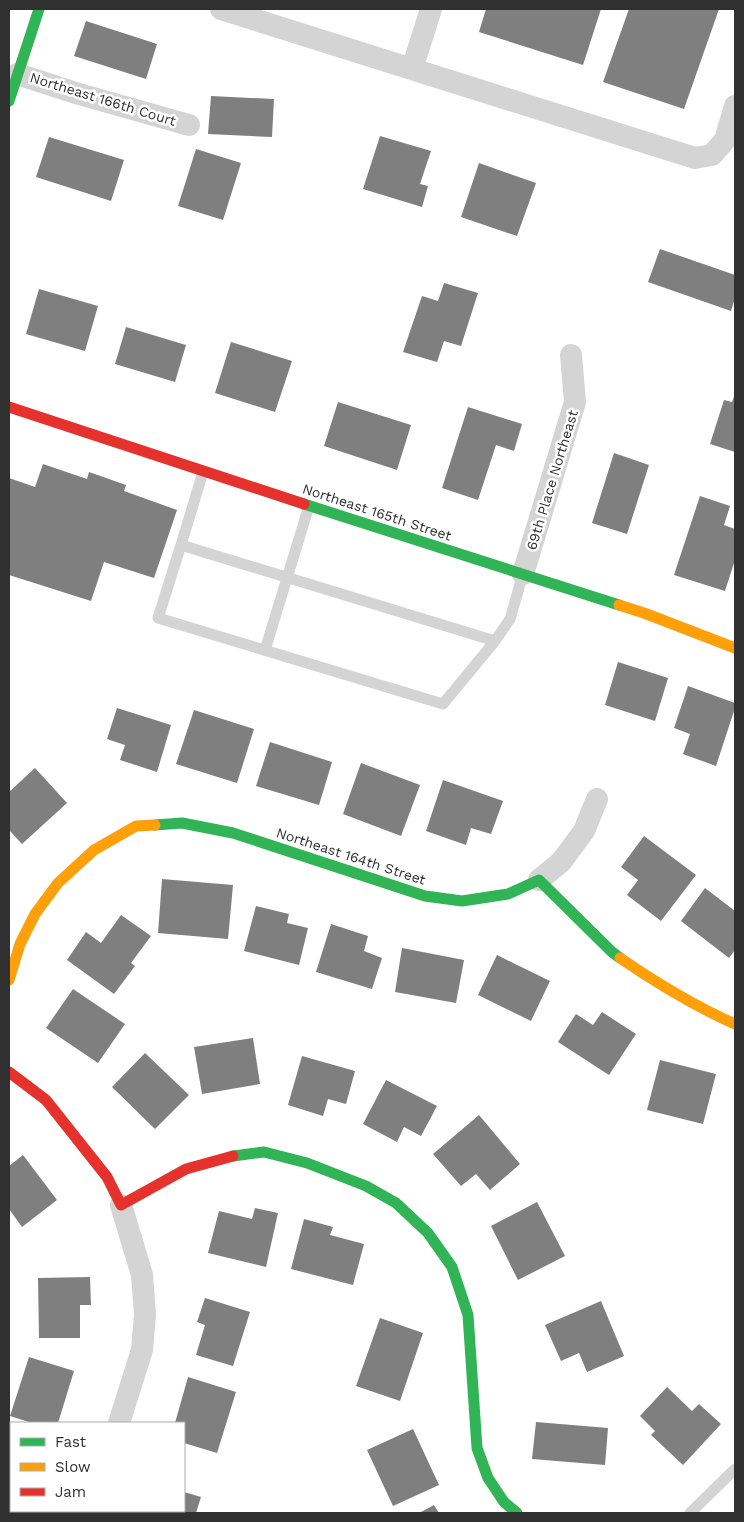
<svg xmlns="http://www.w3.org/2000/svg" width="744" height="1522" font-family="'Work Sans',sans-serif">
<rect width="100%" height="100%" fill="#fff"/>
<path fill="#7f7f7f" d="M486 9H601L583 65 479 32Z
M629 9H719L684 109 603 82Z
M86 21 157 44 146 79 74 56Z
M211 96 274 99 272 137 208 134Z
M380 136 431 151 420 184 428 186 422 207 363 189Z
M49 137 124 160 111 201 36 177Z
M196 149 241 163 223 220 178 206Z
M479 163 536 183 517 236 461 217Z
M660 249 735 275V298L731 311 648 282Z
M444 283 478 293 461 346 444 341 437 362 403 352 422 296 438 301Z
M39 289 98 306 85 351 26 334Z
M126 327 186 345 175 382 115 364Z
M231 342 292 361 275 412 215 393Z
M735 394V452L710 444 724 400 732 402Z
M338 402 411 425 397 470 324 446Z
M468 407 522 424 514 451 496 445 478 500 442 488Z
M614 453 649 465 627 534 592 523Z
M43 464 87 479 89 472 126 485 124 491 177 510 154 578 104 562 91 601 9 575V478L35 487Z
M700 496 730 506 724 525 735 529V560L725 591 674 575Z
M618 662 668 678 655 721 605 705Z
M688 686 735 703V708L716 766 683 754 690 734 674 728Z
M117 708 171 725 157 772 120 760 125 745 107 739Z
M194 710 254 729 237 783 176 764Z
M270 742 332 762 319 805 256 786Z
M361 763 420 785 401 836 343 814Z
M35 768 67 803 22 844 9 830V792Z
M443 780 503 801 491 834 471 828 466 845 426 831Z
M644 836 696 875 661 921 627 895 638 880 621 867Z
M162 879 233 885 228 939 158 933Z
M705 888 735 911V950L729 958 681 921Z
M256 906 289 914 287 923 308 928 299 965 244 951Z
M121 915 151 936 131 963 135 966 114 994 67 960 86 932 101 943Z
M331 924 368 936 364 951 382 958 372 989 316 972Z
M402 948 464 960 456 1003 395 992Z
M497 955 550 981 531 1021 478 995Z
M73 989 125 1024 98 1063 46 1028Z
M602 1012 636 1034 609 1075 558 1042 576 1014 593 1025Z
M253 1038 260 1084 202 1094 194 1047Z
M145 1053 189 1095 155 1129 112 1087Z
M302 1056 355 1071 346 1104 328 1099 323 1116 288 1105Z
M660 1060 716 1074 703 1124 647 1110Z
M386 1080 437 1106 421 1136 404 1127 397 1142 363 1124Z
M479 1115 520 1164 490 1190 476 1174 461 1186 433 1154Z
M23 1155 57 1200 22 1227 9 1209V1166Z
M537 1202 565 1256 518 1280 491 1226Z
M255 1208 278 1213 266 1267 208 1253 219 1211 252 1219Z
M304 1219 333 1227 330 1235 364 1244 353 1285 291 1269Z
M90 1277 91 1305H80V1338H39L38 1278Z
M205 1298 250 1312 233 1366 196 1355 205 1325 197 1322Z
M601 1301 624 1356 587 1372 579 1353 561 1361 545 1325Z
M380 1318 423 1333 400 1401 356 1386Z
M29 1357 74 1371 58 1423H32L10 1416Z
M188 1377 236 1392 217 1453 184 1443V1423H175Z
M667 1387 692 1411 699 1404 721 1424 683 1465 651 1435 655 1431 640 1416Z
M536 1422 608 1428 605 1465 532 1459Z
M413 1429 439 1485 393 1506 367 1450Z
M9 1449H11V1511H17V1513H9Z
M184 1492 201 1497 196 1513H141L142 1511H184Z
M434 1505 439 1513H419Z"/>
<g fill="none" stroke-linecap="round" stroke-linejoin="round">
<path stroke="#d4d4d4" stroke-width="11" d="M203 472 181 545 495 641 510 619 523 574
M181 545 158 618 443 704 495 641
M265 650 309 506
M690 1513 735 1469"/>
<path stroke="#d4d4d4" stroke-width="22" d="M221 9 695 158 712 155 725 140 735 106
M412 69 431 9
M17 74 79 94 189 125
M523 574 575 402 571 355
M539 880 561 862 584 831 597 799
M119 1423 142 1350 145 1315 142 1275 121 1205
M91 1513 92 1511"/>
<path stroke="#30b455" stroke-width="11" d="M9 101 39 9
M304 504 619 605
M155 825 182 823 233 833 425 896 462 901 508 894 539 880 612 952 620 958
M233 1156 264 1152 307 1163 366 1186 396 1203 428 1233 452 1267 468 1315 477 1448 488 1478 504 1502 517 1513"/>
<path stroke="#ff9f0a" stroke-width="11" d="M619 605 644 613 735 648
M620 958C658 984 692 1005 735 1024
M9 980 20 944 35 914 58 883 94 850 136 826 155 825"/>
<path stroke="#e5322d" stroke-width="11" d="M9 407 304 504
M9 1072 46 1100 107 1177 121 1205 186 1169 233 1156"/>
</g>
<g text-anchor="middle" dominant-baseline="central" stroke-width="5" stroke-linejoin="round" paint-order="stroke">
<g font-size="14" fill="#303030" stroke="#fff">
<text transform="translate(103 99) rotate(17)">Northeast 166th Court</text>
<text transform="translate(552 480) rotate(-73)">69th Place Northeast</text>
<text transform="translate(377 512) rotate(18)">Northeast 165th Street</text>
<text transform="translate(351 856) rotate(18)">Northeast 164th Street</text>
</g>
</g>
<rect width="744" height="1522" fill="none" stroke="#303030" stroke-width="20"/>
<rect x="10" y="1422" width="175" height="90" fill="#ffffff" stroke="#acacac"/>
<rect x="20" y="1438" width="25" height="8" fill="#30b455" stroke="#acacac"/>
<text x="55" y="1447" font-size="15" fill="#303030">Fast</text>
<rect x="20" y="1463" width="25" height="8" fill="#ff9f0a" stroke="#acacac"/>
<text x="55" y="1472" font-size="15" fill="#303030">Slow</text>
<rect x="20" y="1488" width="25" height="8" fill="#e5322d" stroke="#acacac"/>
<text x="55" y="1497" font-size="15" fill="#303030">Jam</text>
</svg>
